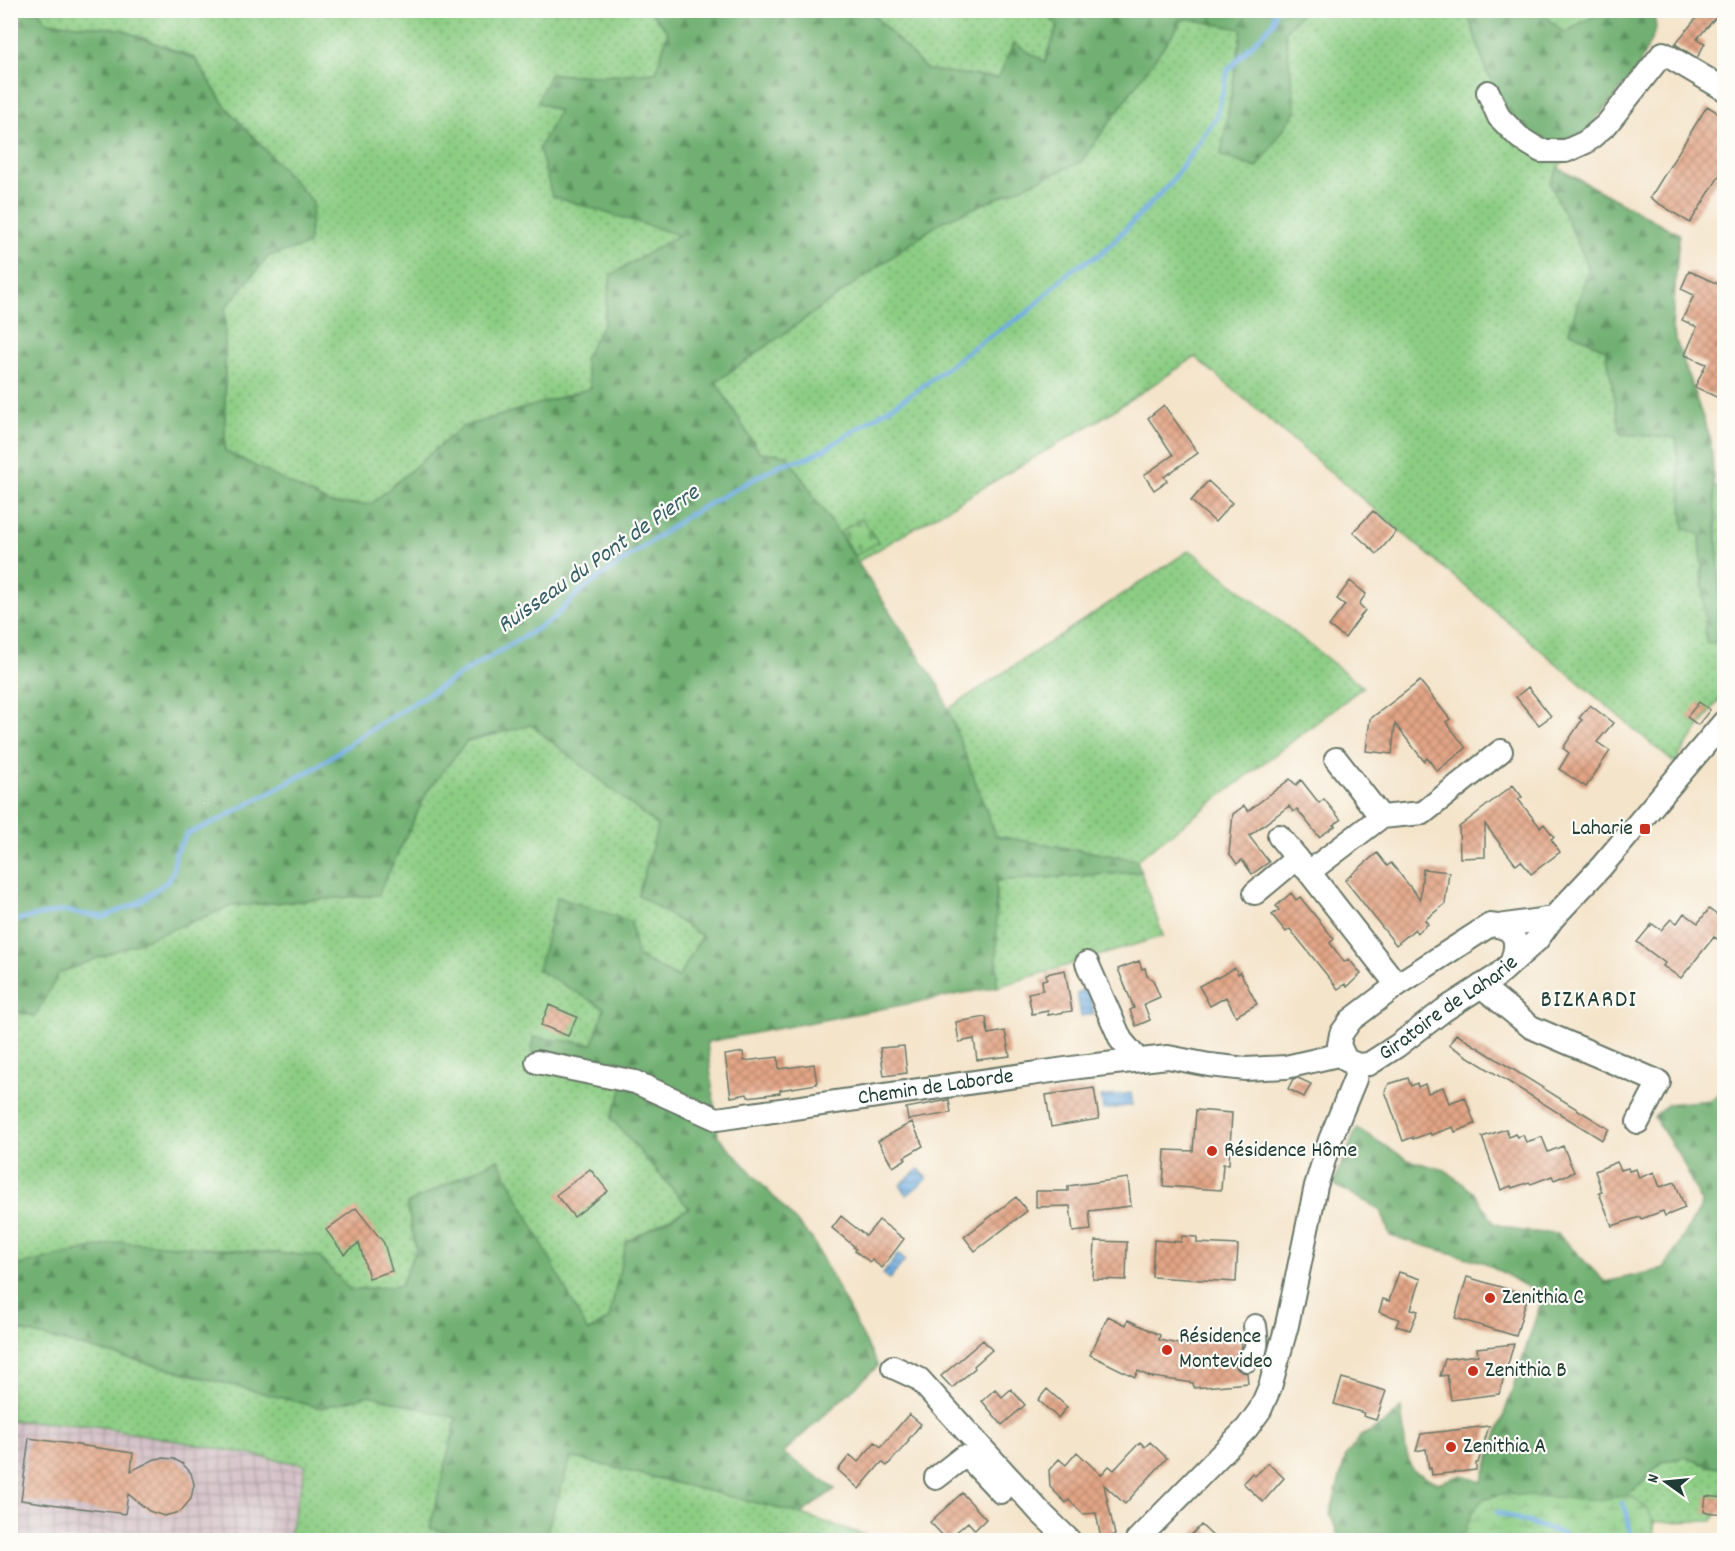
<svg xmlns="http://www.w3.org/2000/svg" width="1735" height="1551" font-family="Dekko,sans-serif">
<defs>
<pattern id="industrial-grid" width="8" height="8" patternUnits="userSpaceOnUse" patternTransform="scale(1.5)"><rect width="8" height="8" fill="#d2bec5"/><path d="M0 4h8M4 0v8" fill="none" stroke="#aa9ca1"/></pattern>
<pattern id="grass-dots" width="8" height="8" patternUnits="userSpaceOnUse" patternTransform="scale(1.5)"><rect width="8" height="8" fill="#8ccd84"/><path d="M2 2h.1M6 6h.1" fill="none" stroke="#72a86d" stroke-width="1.8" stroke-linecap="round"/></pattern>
<pattern id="forest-firs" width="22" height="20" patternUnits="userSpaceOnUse" patternTransform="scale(1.5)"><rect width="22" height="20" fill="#71b072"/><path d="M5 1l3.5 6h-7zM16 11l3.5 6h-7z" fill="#5c905e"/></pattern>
<pattern id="wetland-marsh" width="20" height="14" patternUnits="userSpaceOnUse" patternTransform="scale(1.5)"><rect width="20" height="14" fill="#8ccd84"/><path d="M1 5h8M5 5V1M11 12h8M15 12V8" fill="none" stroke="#72a86d"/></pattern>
<pattern id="cemetery-stones" width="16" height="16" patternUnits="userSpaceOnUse" patternTransform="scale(1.5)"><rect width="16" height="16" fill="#8ccd84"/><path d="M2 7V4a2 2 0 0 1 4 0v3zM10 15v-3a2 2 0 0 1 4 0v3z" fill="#72a86d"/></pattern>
<pattern id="water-rules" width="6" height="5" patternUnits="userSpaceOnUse" patternTransform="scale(1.5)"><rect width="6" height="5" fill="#6fade1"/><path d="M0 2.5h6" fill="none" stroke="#5b8eb7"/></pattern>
<pattern id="building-cross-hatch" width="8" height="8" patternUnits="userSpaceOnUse" patternTransform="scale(1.5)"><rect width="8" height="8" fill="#e3a586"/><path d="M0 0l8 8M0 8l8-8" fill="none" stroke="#b7886e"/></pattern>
</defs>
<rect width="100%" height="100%" fill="#fdfcf7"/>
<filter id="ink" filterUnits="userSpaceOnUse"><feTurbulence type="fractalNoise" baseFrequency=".0167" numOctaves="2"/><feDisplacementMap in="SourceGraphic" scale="12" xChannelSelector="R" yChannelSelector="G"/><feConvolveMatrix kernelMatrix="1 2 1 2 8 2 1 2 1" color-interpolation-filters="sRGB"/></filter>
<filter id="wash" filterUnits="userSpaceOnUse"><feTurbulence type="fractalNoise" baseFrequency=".008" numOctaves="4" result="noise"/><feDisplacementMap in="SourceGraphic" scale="24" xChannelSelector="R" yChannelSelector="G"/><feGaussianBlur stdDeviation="1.35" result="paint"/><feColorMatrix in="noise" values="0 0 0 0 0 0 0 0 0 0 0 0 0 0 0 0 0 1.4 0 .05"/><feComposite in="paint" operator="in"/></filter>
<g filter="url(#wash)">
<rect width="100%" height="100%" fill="#f4e4ca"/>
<path fill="url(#industrial-grid)" d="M10 1420 97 1426 307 1465 288 1540H11Z"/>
<path fill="url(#grass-dots)" stroke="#56855c" stroke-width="1.5" d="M1543 10 1603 11 1564 33 1542 13Z
M38 11H650L668 32 656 72 599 76 550 74 559 111 552 196 680 235 611 275 604 322 584 359 591 388 463 427 371 504H330L225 451V308L269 256 308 245 313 202 225 106 195 58 120 29 47 22Z
M870 11H1041L1058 25 1044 62 1014 43 998 78 927 70Z
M1303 11H1467L1487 73 1580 139 1558 168 1550 183 1589 268 1569 331 1606 350 1621 434 1676 437 1684 528 1700 535 1707 643 1723 641 1714 486 1724 492V693L1674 763 1195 357 1105 416 857 562 787 455 759 452 716 382 941 222 1081 162 1184 18 1242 29 1221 155 1296 111 1285 31Z
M1190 550 1363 687 1137 860 996 836 948 709Z
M531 725 658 826 638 895 702 935 679 978 637 956 538 970 605 1008 593 1044 533 1038 532 1056 630 1073 611 1118 689 1208 626 1242 609 1319 587 1332 498 1159 407 1204 416 1249 400 1286 350 1290 318 1256 120 1242 11 1267 10 1011 35 1016 59 973 232 906 378 895 428 790 467 741Z
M1141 872 1163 936 997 987 995 881Z
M10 1328 321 1408 370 1395 457 1418 430 1528 476 1540H288L306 1465 97 1426 11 1420Z
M571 1457 801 1514 880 1540H544Z
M1685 1457 1708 1466 1724 1469V1498L1713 1521 1654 1522V1540H1452L1478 1492 1551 1503 1641 1484 1661 1462Z"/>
<path fill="url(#forest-firs)" stroke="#487653" stroke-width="1.5" d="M11 11H38L47 22 120 29 195 59 225 106 313 202 308 245 269 256 225 308V451L331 504H371L462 427 591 388 584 359 604 322 611 275 679 235 552 196 539 148 559 111 537 102 550 74 599 76 656 72 668 32 650 11H870L927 70 998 78 1014 43 1045 62 1058 25 1041 11H1303L1285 31 1296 111 1257 168 1221 156 1242 29 1184 18 1081 162 941 222 716 382 759 452 787 455 940 688 996 836 1137 860 1141 872 996 881 997 987 707 1042 718 1136 812 1239 878 1366 783 1453 835 1489 801 1514 571 1457 544 1540H476L430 1528 457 1418 370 1395 321 1408 11 1328 10 1267 120 1242 318 1256 350 1290 400 1286 416 1249 407 1204 498 1159 588 1332 609 1319 626 1242 689 1208 611 1118 629 1073 532 1056 533 1037 593 1044 604 1008 538 970 557 897 631 921 637 956 678 978 702 936 638 895 658 826 531 725 467 741 428 790 378 895 232 906 59 973 35 1016 11 1011Z
M1467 11H1543L1542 13 1564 33 1603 11H1654L1656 29 1638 68 1580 139 1542 141 1515 121 1487 73Z
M1558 168 1679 234 1672 329 1711 441 1723 641 1706 643 1700 535 1684 528 1676 438 1621 434 1606 350 1569 331 1589 268 1550 183Z
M1724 1090V1469L1708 1466 1685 1457 1661 1462 1641 1484 1613 1503H1551L1493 1494 1494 1496 1484 1499 1470 1540H1340L1330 1514 1346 1456 1361 1436 1384 1424 1401 1408 1406 1451 1412 1470 1437 1483 1462 1475 1482 1481 1543 1296 1486 1263 1390 1236 1381 1210 1333 1184 1357 1128 1408 1160 1445 1170 1473 1192 1494 1223 1521 1231 1558 1234 1605 1282 1664 1269 1702 1205 1681 1158 1654 1117 1668 1104 1710 1100Z"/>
<path fill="url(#wetland-marsh)" stroke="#56855c" stroke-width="1.5" d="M1502 1494 1597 1500 1631 1495C1651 1511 1654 1515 1654 1540H1462L1472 1512 1484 1499Z"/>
<path fill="url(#cemetery-stones)" stroke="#56855c" stroke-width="1.5" d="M862 518 878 542 855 556 840 532Z"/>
<path fill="url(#water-rules)" stroke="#47758a" stroke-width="1.5" d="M1082 989 1087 992H1089L1094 1014 1081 1016 1077 994Z
M1131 1093 1133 1105 1103 1110 1101 1097Z
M919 1169 927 1179 907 1195 900 1185Z
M898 1254 905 1260 890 1279 883 1274Z"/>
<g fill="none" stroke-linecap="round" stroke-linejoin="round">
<path stroke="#6fade1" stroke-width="5" d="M10 921 63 911 104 917 138 903 169 880 173 872 176 852 187 834 217 821 313 769 370 730 458 676 553 619 578 593 687 516 781 464 805 459 827 448 916 391 978 344 1028 312 1072 269 1101 254 1170 184 1217 116 1228 70 1273 23 1275 10
M1622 1503 1626 1510 1632 1540
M1497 1512 1560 1533 1578 1540"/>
</g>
<g id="blocks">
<path fill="url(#building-cross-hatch)" d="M1703 10H1722L1697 39 1705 43 1697 58 1675 44Z
M1707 106 1725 117V167L1690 223 1650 198Z
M1689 271 1725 287V401L1695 387 1706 364 1685 355 1697 327 1682 320 1694 295 1681 289Z
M1164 405 1198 453 1164 477 1167 481 1154 490 1144 475 1173 455 1148 418Z
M1208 481 1232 503 1215 522 1191 501Z
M1373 511 1396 532 1377 554 1353 532Z
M1350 581 1366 594 1359 604 1365 610 1345 638 1329 626 1345 605 1337 599Z
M1420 681 1450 719 1446 722 1466 748 1437 771 1427 758 1424 761 1395 724 1392 754 1366 751 1370 719Z
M1528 687 1551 716 1539 725 1516 697Z
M1699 702 1710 710 1698 725 1687 717Z
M1590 705 1613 723 1597 742 1610 751 1586 787 1559 769 1569 753 1563 748 1582 720 1579 718Z
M1290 779 1296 785 1301 780 1319 803 1324 799 1341 820 1333 825 1335 826 1319 837 1297 809 1293 812 1289 806 1249 836 1269 862 1252 874 1242 860 1237 864 1229 853 1233 814 1244 806 1248 811Z
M1513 785 1522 797 1518 799 1540 827 1544 824 1554 837 1551 839 1560 852 1531 874 1521 861 1516 865 1485 824V857L1460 858 1459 827Z
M1377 853 1387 866 1391 863 1420 899 1423 869 1449 872 1445 904 1425 920 1428 924 1417 933 1415 929 1396 945 1345 880Z
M1291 893 1296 900 1300 897 1334 939 1330 943 1344 962 1349 959 1361 974 1347 987 1345 984 1338 989 1290 929 1286 932 1272 915 1279 910 1276 906Z
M1709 909 1725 921V932L1719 940 1714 937 1681 978 1663 966 1665 963 1637 942 1652 924 1661 930 1671 919 1677 923 1684 913 1698 923Z
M1139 961 1142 969 1145 968 1147 976 1153 980 1160 997 1144 1004 1150 1020 1136 1026 1130 1010 1134 1008 1118 969Z
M1235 968 1238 974 1240 972 1257 1004 1236 1016 1226 997 1210 1006 1199 986 1216 977 1217 978Z
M1065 970 1072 1011 1048 1015V1011L1032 1014 1028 993 1043 990 1042 980 1047 979 1046 974Z
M549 1005 577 1017 568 1036 541 1025Z
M986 1017 988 1034 1005 1031 1010 1056 977 1060 974 1039 959 1042 956 1022Z
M1456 1034 1609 1129 1602 1140 1449 1045Z
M904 1046 907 1073 884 1076 880 1048Z
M743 1052 744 1061 778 1057 779 1069 814 1064 817 1084 780 1090V1093L748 1097 747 1094 731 1097 725 1055Z
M1298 1078 1311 1084 1304 1097 1288 1089 1293 1079Z
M1408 1078 1411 1086 1417 1083 1418 1087 1425 1084 1428 1093 1443 1087 1449 1103 1465 1097 1475 1124 1455 1132 1453 1127 1431 1135 1430 1133 1413 1139V1137L1403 1141 1385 1091 1389 1084Z
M1094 1088 1099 1119 1051 1127 1046 1095Z
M949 1100 951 1113 908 1120 906 1108Z
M1196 1110 1232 1113 1229 1164H1223L1221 1190 1163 1186 1165 1150 1193 1151Z
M912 1122 923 1146 904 1157 906 1159 893 1167 878 1141Z
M1506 1129 1509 1137 1515 1134 1517 1137 1523 1135 1526 1142 1542 1137 1548 1152 1563 1146 1574 1172 1554 1180 1552 1176 1531 1184 1529 1182 1512 1188 1511 1186 1501 1190 1482 1137Z
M1617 1162 1621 1170 1628 1168 1629 1171 1636 1169 1639 1178 1654 1172 1660 1187 1675 1182 1685 1208 1665 1216 1663 1211 1641 1219 1640 1217 1612 1226 1599 1193 1602 1192 1595 1171Z
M590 1169 608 1191 574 1217 556 1195Z
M1128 1178 1131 1206 1089 1211 1091 1230 1073 1232 1070 1206 1036 1207V1191H1068V1186Z
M1016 1197 1027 1211 975 1251 964 1237Z
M356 1208 384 1243 392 1271 369 1278 359 1243 344 1254 326 1230Z
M841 1216 866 1236 879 1220 904 1239 882 1268 872 1260 870 1262 855 1251 856 1249 853 1247 854 1246 832 1228Z
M1182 1236 1197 1237V1243L1238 1245 1236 1282 1152 1277 1154 1240 1181 1242Z
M1095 1241 1127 1242 1126 1280 1093 1279Z
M1399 1272 1421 1279 1411 1309 1418 1311 1410 1330 1396 1326 1399 1319 1379 1312 1383 1299 1389 1301Z
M1467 1277 1528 1295 1516 1336 1455 1318Z
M1108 1316 1126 1325 1128 1320 1160 1335 1159 1340 1189 1346 1190 1340 1225 1337V1342L1241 1341 1242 1346 1235 1355 1234 1362 1237 1369 1242 1372 1247 1373 1248 1383 1194 1388 1193 1383 1153 1377V1378L1138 1371 1135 1377 1090 1355Z
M983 1340 992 1350 974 1366 975 1368 952 1388 941 1376Z
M1514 1344 1499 1394 1451 1400 1447 1375 1440 1376 1445 1359 1478 1355 1477 1348Z
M1342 1378 1386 1391 1376 1420 1363 1416 1364 1413 1334 1404Z
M995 1389 1002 1397 1011 1389 1025 1405 1002 1425 982 1401Z
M1047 1389 1067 1407 1058 1418 1038 1400Z
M909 1414 921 1424 908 1440 909 1441 887 1466 882 1462 859 1489 838 1470 850 1455 858 1462 875 1442 881 1447Z
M1489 1426 1478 1463H1476V1470L1432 1475 1431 1468 1429 1469 1426 1449 1416 1451 1421 1434Z
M29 1438 133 1453 131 1471 155 1459 162 1458 174 1459 183 1464 191 1473 194 1484 191 1499 180 1512 164 1516 149 1511 128 1494 125 1514 21 1500Z
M1140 1442 1145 1447 1150 1442 1167 1458 1125 1504 1104 1485 1115 1535 1101 1539 1096 1513 1083 1514 1069 1500 1066 1503 1050 1487 1049 1470 1059 1459 1066 1465 1077 1452 1101 1475 1109 1466 1114 1470Z
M1268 1463 1284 1478 1263 1502 1243 1483 1252 1473 1255 1476Z
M962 1493 986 1519 975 1530 968 1522 947 1540 930 1522Z
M1706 1496 1725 1498V1514L1704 1512Z
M1201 1525 1217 1540H1186Z"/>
</g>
</g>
<g filter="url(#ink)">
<use href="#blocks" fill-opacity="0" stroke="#6a7768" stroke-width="1.5"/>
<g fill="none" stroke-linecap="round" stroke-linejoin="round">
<defs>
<g id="minor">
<path d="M1488 92 1499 117 1520 138 1541 151H1566L1586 142 1607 124 1663 53 1724 89"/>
<path d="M1336 759 1381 817"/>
<path d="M1279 836 1305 868"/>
<path d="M1255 893 1297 858"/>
<path d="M1499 926 1553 918"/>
<path id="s1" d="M1512 961C1519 939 1515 927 1490 925L1397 985 1351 1020 1341 1034 1339 1045 1346 1060 1358 1065 1369 1064 1397 1046 1444 1010 1497 976 1537 940 1553 918 1601 867 1724 722"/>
<path d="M1087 963 1121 1040 1138 1060"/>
<path d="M1397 985 1309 872 1381 817 1423 813 1501 751"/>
<path d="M1481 986 1531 1027 1659 1082 1638 1122"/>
<path id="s2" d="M537 1062 635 1082 717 1119 1079 1067 1168 1057 1209 1065 1246 1069 1286 1067 1342 1054"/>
<path d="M1247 1360C1259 1352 1257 1340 1255 1326"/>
<path d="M893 1367 919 1379 1040 1512 1069 1540"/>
<path d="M936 1478 963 1457 970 1459 1001 1492"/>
<path d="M1137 1540 1247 1428 1260 1410 1270 1387 1287 1325 1316 1186 1330 1140 1355 1079 1358 1065"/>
</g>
</defs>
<use href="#minor" stroke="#6a7768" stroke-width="26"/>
<use href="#minor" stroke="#fff" stroke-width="22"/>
</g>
</g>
<g fill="#c8321e" stroke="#fdfcf7" stroke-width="2">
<rect x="1639" y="823" width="12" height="12" rx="3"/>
<circle cx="1212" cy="1151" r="6"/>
<circle cx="1490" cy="1298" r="6"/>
<circle cx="1167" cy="1350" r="6"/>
<circle cx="1473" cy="1371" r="6"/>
<circle cx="1451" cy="1447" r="6"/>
</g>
<g text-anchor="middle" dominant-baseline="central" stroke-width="4.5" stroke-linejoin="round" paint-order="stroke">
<g font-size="22" fill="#1f3d34" stroke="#fdfcf7" text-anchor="start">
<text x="1633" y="829" text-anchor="end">Laharie</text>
<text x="1224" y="1151">Résidence Hôme</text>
<text x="1502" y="1298">Zenithia C</text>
<text x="1179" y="1337">Résidence<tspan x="1179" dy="25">Montevideo</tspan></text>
<text x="1485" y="1371">Zenithia B</text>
<text x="1463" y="1447">Zenithia A</text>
</g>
<g font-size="22" fill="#1f3d34" stroke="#fdfcf7">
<text stroke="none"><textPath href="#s1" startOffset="387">Giratoire de Laharie</textPath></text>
<text stroke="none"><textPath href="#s2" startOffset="411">Chemin de Laborde</textPath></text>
</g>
<g font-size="24" font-style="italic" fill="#375f68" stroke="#fdfcf7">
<text transform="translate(599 560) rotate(-35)">Ruisseau du Pont de Pierre</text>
</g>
<g font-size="24" letter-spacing="1.5" fill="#1f3d34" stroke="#fdfcf7">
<text x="1589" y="1001">BIZKARDI</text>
</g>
</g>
<rect width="1735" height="1551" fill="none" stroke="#fdfcf7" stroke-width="36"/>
<g transform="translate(1666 1482) rotate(285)" stroke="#fdfcf7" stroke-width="4.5" paint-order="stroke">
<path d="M0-4.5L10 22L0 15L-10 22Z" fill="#1f3d34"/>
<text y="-9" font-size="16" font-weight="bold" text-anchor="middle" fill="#1f3d34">N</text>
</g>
</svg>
